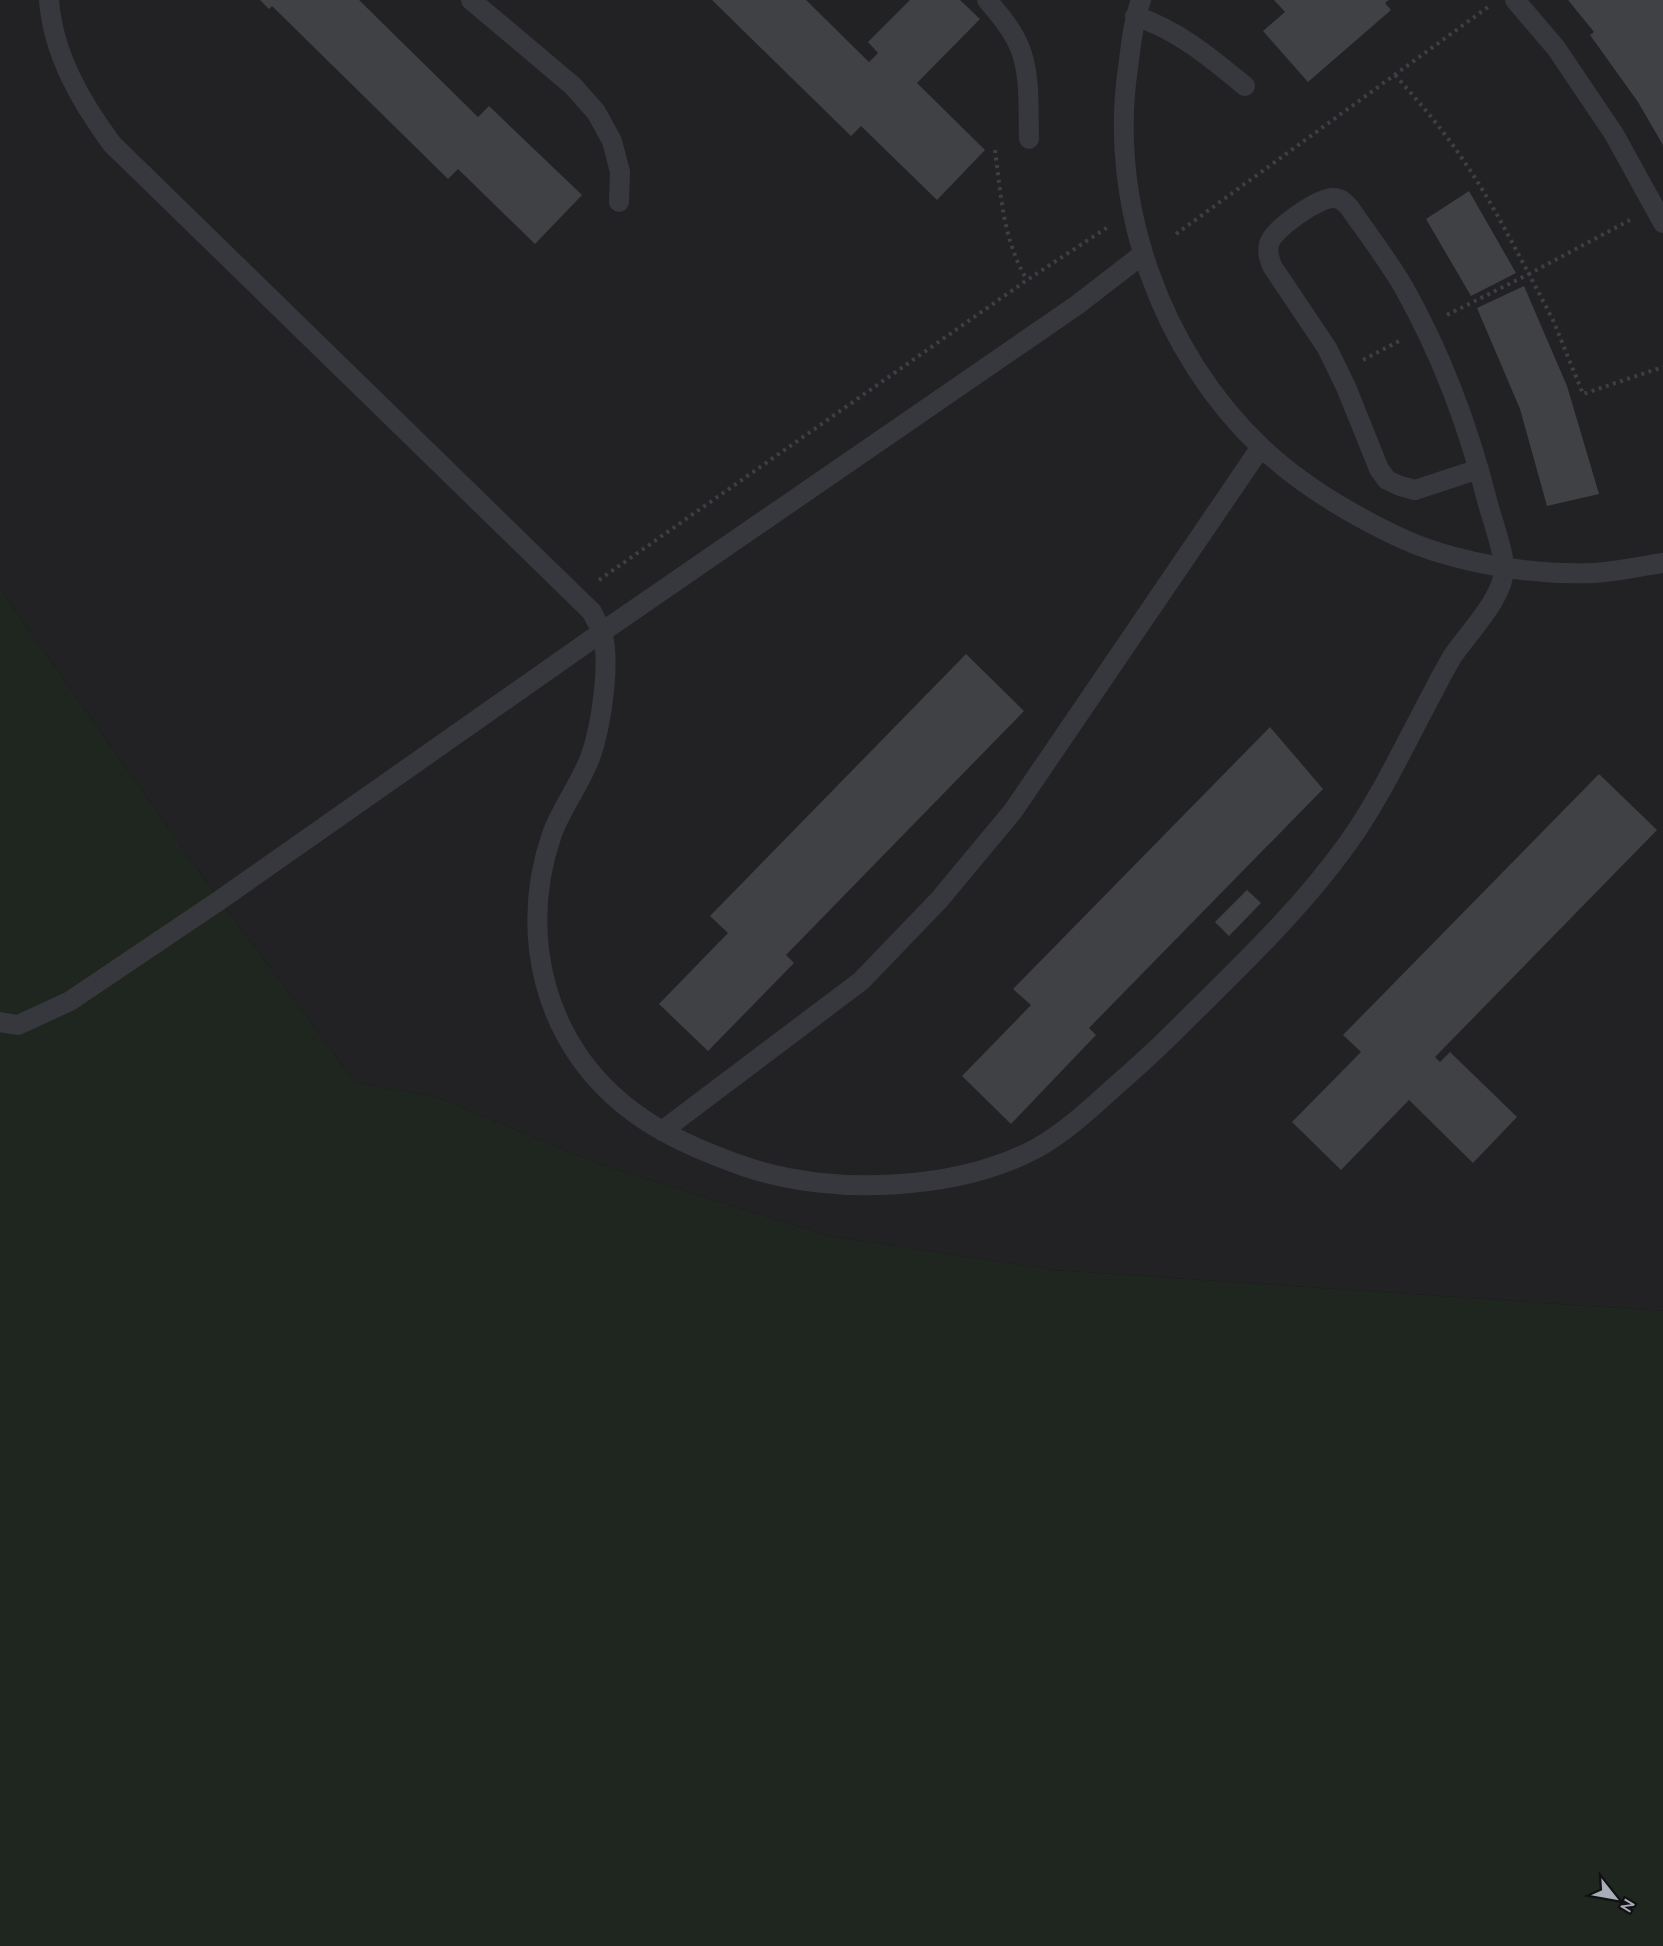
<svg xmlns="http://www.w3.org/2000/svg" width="1663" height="1946" font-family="'Nunito Sans',sans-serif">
<rect width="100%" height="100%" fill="#161618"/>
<path fill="#222225" d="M0 0H1663V1311L1054 1270 829 1236 599 1164 436 1097 355 1082 208 884 0 589Z"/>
<path fill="#1e261f" d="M0 589 208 884 355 1082 436 1097 599 1164 829 1236 1054 1270 1663 1311V1946H0Z"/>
<path fill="#404145" d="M260 0H359L478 117 489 106 582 195 535 244 458 169 448 179 272 6 269 9Z
M712 0H806L869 62 878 53 868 42 910 0H960L980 19 917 83 985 150 937 200 861 126 851 136Z
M1274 0H1389L1385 3 1391 10 1308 82 1263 31 1285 12Z
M1568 0H1663V145L1638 102 1590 35 1594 32Z
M1469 191 1516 273 1471 296 1426 219Z
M1524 286 1567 386 1599 494 1547 506 1520 409 1477 308Z
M966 654 1024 711 786 955 794 963 708 1051 659 1004 728 933 710 916Z
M1270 727 1323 789 1089 1028 1096 1035 1011 1124 962 1076 1031 1005 1013 989Z
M1599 774 1657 830 1435 1057 1440 1062 1450 1052 1517 1117 1473 1163 1409 1100 1341 1170 1292 1122 1361 1052 1343 1035Z
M1247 890 1261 903 1229 936 1215 922Z"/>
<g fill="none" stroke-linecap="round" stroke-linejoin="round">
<path stroke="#3d3f44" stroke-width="4" stroke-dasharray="3 4.5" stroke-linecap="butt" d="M1395 75C1418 101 1440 126 1459 154 1486 192 1507 233 1529 274L1630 220
M995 150C1001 195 1003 240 1027 280
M1176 234 1488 7
M1447 315 1529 274 1553 320 1583 394 1663 367
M1363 360 1401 340
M599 580 1027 280 1108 227"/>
<path stroke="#37383d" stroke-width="20" d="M49 0C53 54 81 102 112 144L592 612C595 619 599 625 602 632 611 662 601 728 590 758 580 784 562 807 552 834 526 909 534 992 580 1058 622 1117 680 1144 746 1167 831 1196 957 1191 1037 1148 1065 1132 1089 1110 1112 1089 1134 1070 1155 1051 1175 1031 1235 971 1298 913 1348 843 1381 797 1405 744 1432 694 1438 682 1445 669 1452 657 1468 633 1506 596 1504 566 1503 549 1493 522 1488 504 1469 428 1442 355 1403 286 1387 259 1367 233 1349 207 1344 202 1341 198 1333 198 1318 198 1273 229 1269 244 1267 252 1269 258 1272 266L1327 348 1346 387 1379 469 1387 480 1400 486 1415 490 1479 469
M471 0 573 86 596 112 612 141 620 172 619 202
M987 0C999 14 1012 29 1019 46 1031 73 1028 110 1029 139
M1141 0C1133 22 1131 45 1128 68 1108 204 1161 352 1261 447 1287 472 1316 492 1347 510 1375 526 1403 541 1434 551 1484 567 1542 575 1594 573 1617 572 1641 566 1663 563
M1515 0 1556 48 1614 134 1663 223
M1135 16C1178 30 1211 58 1245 86
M0 1022 18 1025 70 1001 220 900 602 632 1077 305 1143 254
M662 1131 861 981 939 900 1013 811 1261 447"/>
</g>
<g transform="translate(1615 1898) rotate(121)" stroke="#111113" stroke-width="4.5" paint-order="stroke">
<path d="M0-4.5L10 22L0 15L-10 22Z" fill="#a8adb8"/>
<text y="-9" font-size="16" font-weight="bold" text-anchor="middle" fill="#a8adb8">N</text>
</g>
</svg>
